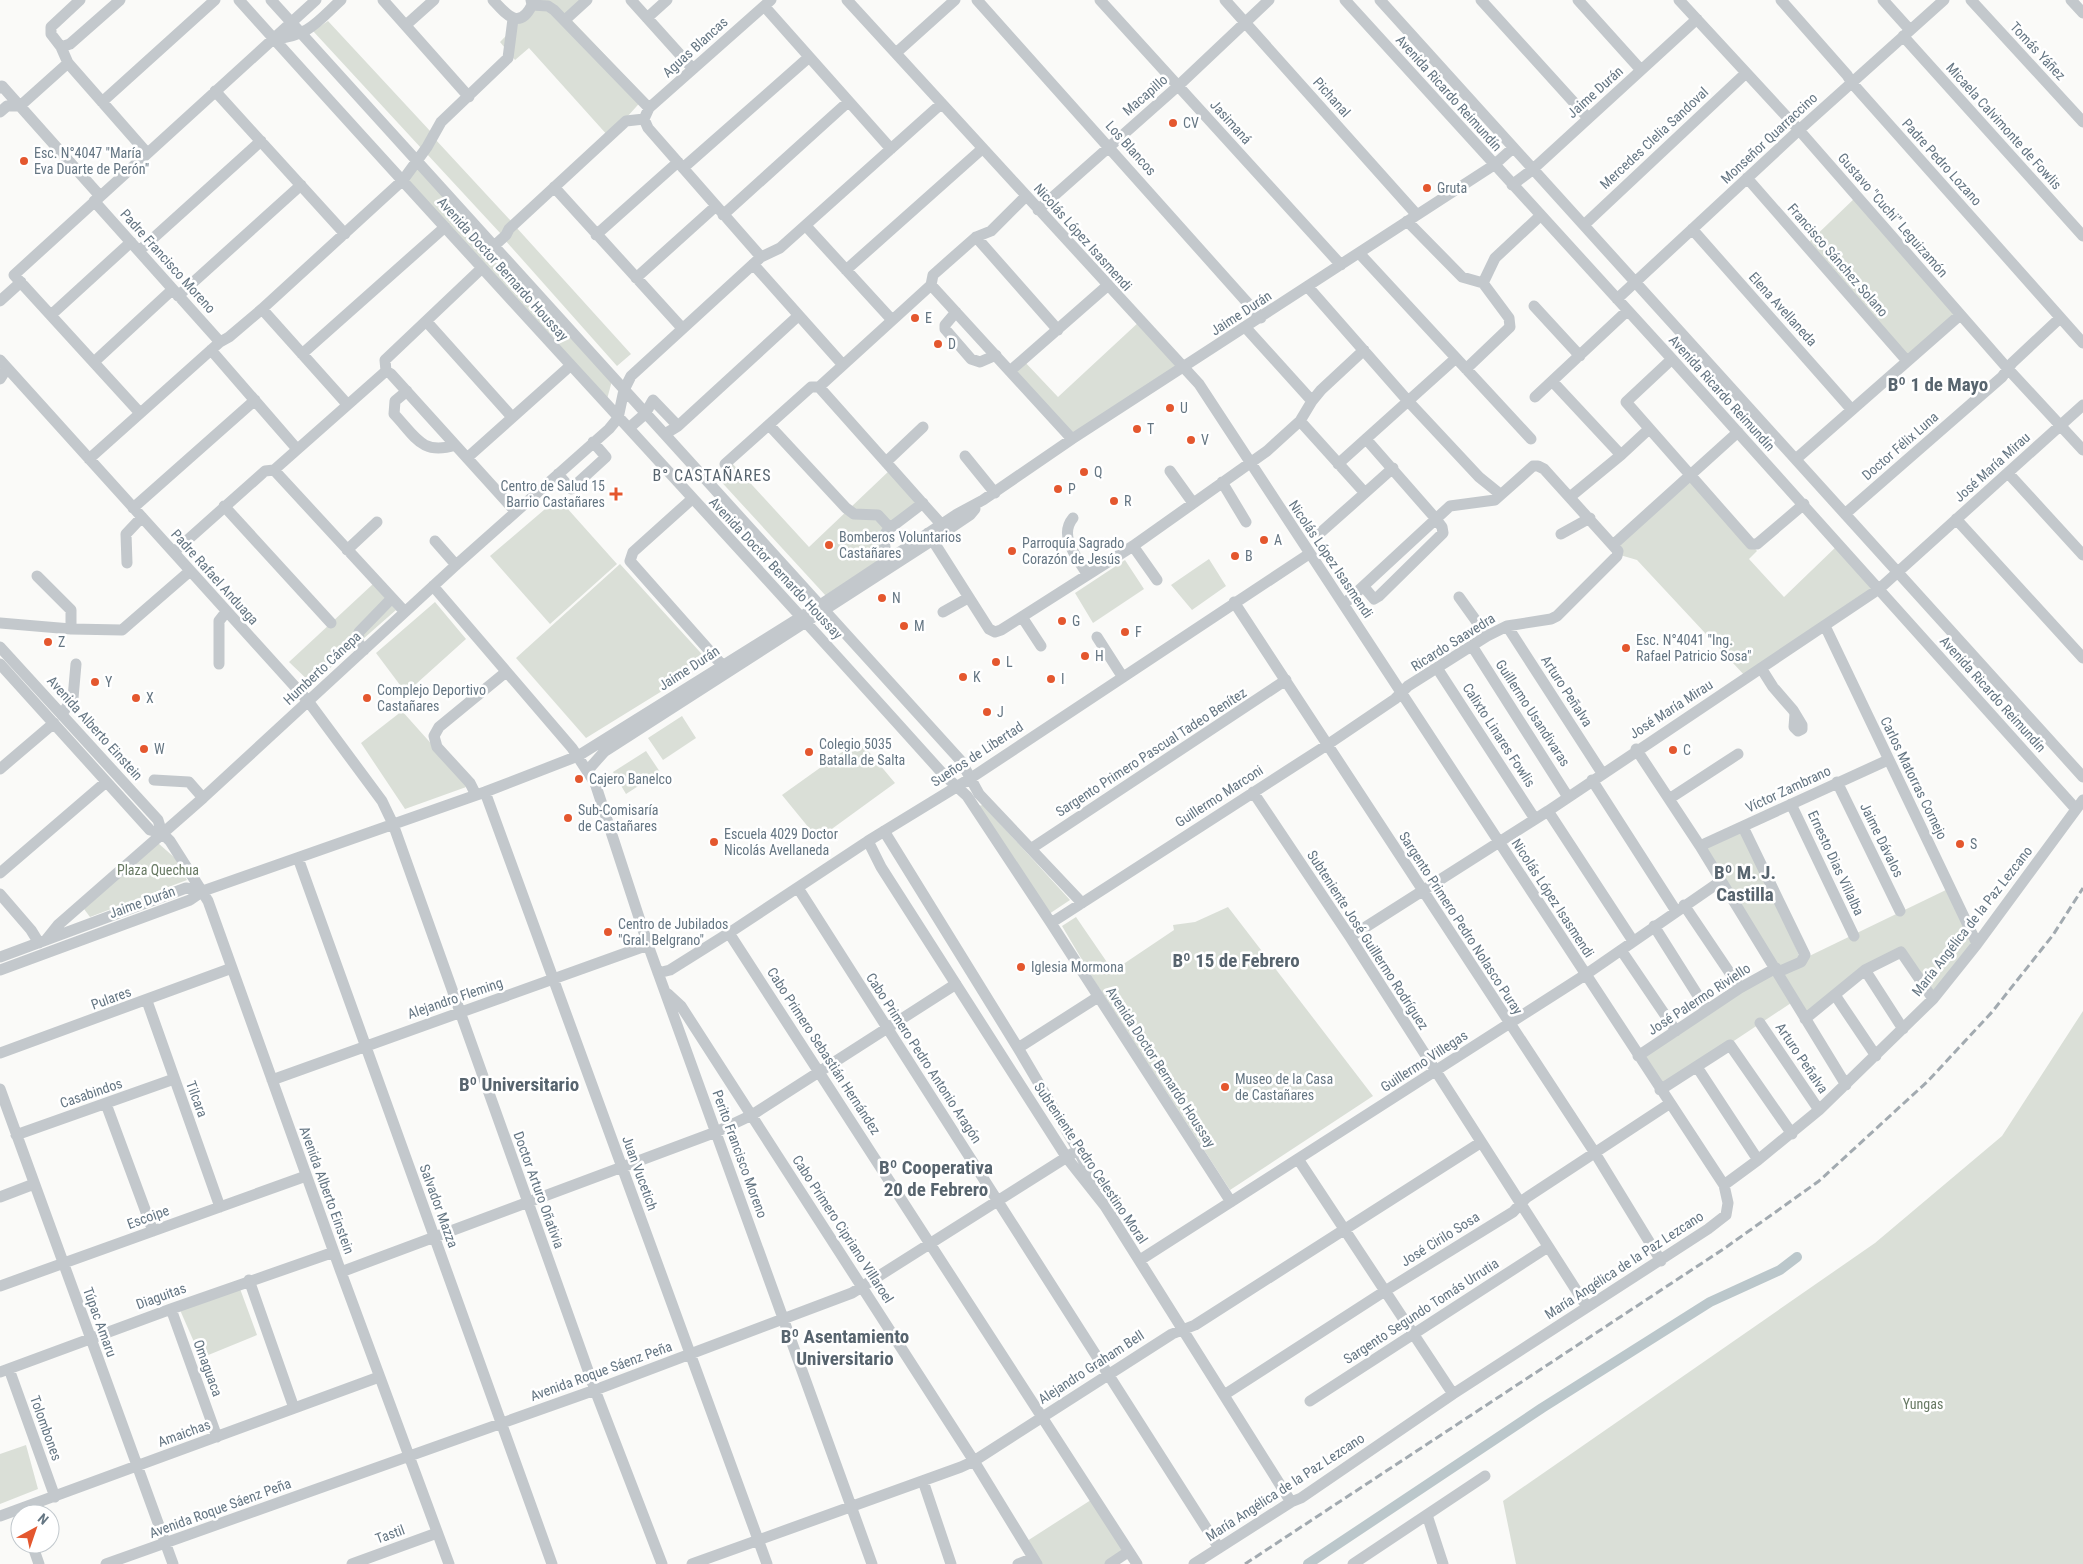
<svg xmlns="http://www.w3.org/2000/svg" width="2083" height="1564" font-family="'Roboto Condensed',sans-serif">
<rect width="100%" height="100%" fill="#fafaf8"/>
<path fill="#dadfd7" d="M541 0H582L567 15 645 97 609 137 529 48 515 60 500 42Z
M328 21 431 132 422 149 313 31Z
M435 139 511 221 501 234 426 153Z
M418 163 613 377 606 403 403 180Z
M1857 196 1960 315 1907 361 1805 246Z
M516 227 631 354 617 366 505 240Z
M1140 321 1183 368 1075 438 1010 371 1023 360 1058 397Z
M731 462 809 547 890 470 921 501 890 528 887 559 826 596 716 476Z
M1692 476 1757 551 1749 559 1784 597 1839 544 1879 589 1746 677 1637 560 1620 555 1614 544Z
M558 498 617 564 550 624 490 556Z
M1209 559 1226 586 1192 610 1171 585Z
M1125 560 1144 589 1093 623 1075 593Z
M620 564 709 662 586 738 516 658Z
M373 584 396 610 312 684 289 662Z
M435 602 466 639 406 693 376 653Z
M402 711 469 786 405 809 361 743Z
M682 716 696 738 663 760 648 738Z
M859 740 895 783 818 839 782 795Z
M646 751 660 772 626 794 613 772Z
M983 805 1070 900 1049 914 977 806Z
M1743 827 1801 960 1950 888 1977 944 1933 999 1901 952 1865 970 1805 1019 1794 1001 1660 1090 1638 1056 1776 968 1700 846Z
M158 843 175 858 187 880 90 917 84 909Z
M1228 907 1373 1096 1230 1190 1097 985 1062 926 1076 917 1113 971 1174 930 1173 925 1195 922Z
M2083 1011V1564H1516L1503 1501 1875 1243 2002 1136Z
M239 1286 257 1335 201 1358 180 1310Z
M26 1445 38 1489 0 1504V1454Z
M1094 1498 1128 1552 1110 1564H1040L1024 1543Z"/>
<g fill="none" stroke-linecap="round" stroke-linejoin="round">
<path stroke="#bbc7cb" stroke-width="10" d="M1308 1564 1542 1408 1710 1302 1780 1270 1797 1257"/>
<path stroke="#c3c8cc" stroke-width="11" d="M80 0 51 27V34L61 47 70 44 120 0
M239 0C472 260 710 514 943 774L967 796 1051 923 1231 1202
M271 0 961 761 979 794 1082 903
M383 0 469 97
M493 0C506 14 519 31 532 5L531 0
M631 0 693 69
M847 0 1199 384 1724 1185 1728 1203 1726 1215 1708 1229 1453 1394 1301 1498 1291 1502 1194 1564
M977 0 1261 318
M1100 0 1341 265
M1225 0 1417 215
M1345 0 1672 359 2075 808
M1380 0 2083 777
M1481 0 1588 118
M1578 0 1641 70
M1679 0 1799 130 2008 369 2083 450
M1781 0 1847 75 1852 83 2083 343
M1883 0 1910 30
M1971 0 2083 122
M2071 0 2083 13
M532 5 548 6 554 10 649 108
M764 6 891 149
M647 18 667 0
M565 20 587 0
M406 25 434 0
M1903 36 2083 236
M274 39C309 36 317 22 341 0
M61 47 68 63 147 153
M896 53 955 0
M0 88 2 86 100 196
M215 91 345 234
M102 102 215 0
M0 112 7 106H20L68 63
M644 119 648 128 761 257
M644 119 649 108 771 0
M683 168 808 58
M1747 178 1907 361
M1512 185 1532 170 1697 19
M554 187 682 328
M94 201 220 342
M1038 210 1178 86 1269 0
M723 215 848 102
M1407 221 1462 277 1483 283 1495 258 1540 216
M1584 225 1746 73
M806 226 892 320
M1692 229 1852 410
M596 235 678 162
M976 237 1058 330
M494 246 506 235 509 229 626 121 644 119
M139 251 261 141
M1359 253 1531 439
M753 264 843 365
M482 268 385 360 386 371 391 374 515 511
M846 270 982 149
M636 278 716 206
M931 285 1072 439
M1308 287 1408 401 1479 477 1500 494
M178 296 301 185
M1617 299 1799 130 1944 0
M0 301 21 282
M1534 306 1580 356
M262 309 347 404
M956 312 945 325V329L971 359 980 362 996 355
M51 315 131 242
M426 321 512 417
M1246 328 1312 401
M211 350 297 449
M302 354 445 227
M1672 359 1626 402 1751 544H1757L1804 504
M0 360 308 701 382 801 393 824 595 1390 662 1564
M94 362 172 290
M1466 369 1510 327 1509 318 1483 283
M1010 371 1107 286
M0 379 7 368
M1552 381 1621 455 1570 497
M819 387 931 285 933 275 976 237 991 231 1026 196
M407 391 395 401 394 414C415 436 422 456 455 445
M1535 397 1627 311
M140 413 14 275 316 0
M1300 421 1365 493 1393 468
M769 425 846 508 854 514 878 515 890 528 923 503
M629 428 645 414 653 400 678 426
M665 434 678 426 798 316
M1621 455 1649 429
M965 456 995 493
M467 458 570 366
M89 459 220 342 229 337 262 309 403 180 427 147 441 122 508 58 513 19
M1796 459 1960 315
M886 462 923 427
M725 464 811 387H819L941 524
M1338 464 1456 358
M274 470 405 612
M1170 471 1193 503
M2008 473 2083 555
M558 474 571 489 606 457 593 442
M1222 482 1246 522
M692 499 633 552 630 561 722 665
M224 506 331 623
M133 508 255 400
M1845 514 2002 377 2012 363 2060 318
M1073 518C1058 536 1077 557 1087 574
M1956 519 2083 658
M928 533 989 629 995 632 1001 630 1133 546 1267 451 1300 421 1312 401 1321 390 1364 350
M1320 533 1365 493
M1561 534 1590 518
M435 541 456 565
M1614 544 1738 432
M1133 546 1157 580
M347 550 377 522
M174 552 265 471 274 470 386 371
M887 559C886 549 880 535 890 528
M127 563 126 534 142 517
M37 576 71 610V629
M433 586 572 748 595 783 648 945 872 1564
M1364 587 1374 599 1379 596 1443 533 1442 527 1436 519 1366 439
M1459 597 1487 636
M1234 602 1595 1153 1661 1261
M943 612 968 598
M1022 617 1041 646
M0 623 71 629 122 630 190 571
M1507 626 1602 773
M1825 626 1977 944
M1097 637 1122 676
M1472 646 1568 797
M0 647 158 820 162 833
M364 650 358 642 359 632 391 599
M0 664 150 830 162 833 170 841 208 901 341 1272 449 1564
M219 664V621L226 612
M1437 668 1535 819
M1761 668 1773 687 1793 710 1802 725V729L1798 731 1794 727 1795 714
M62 714 73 698 76 664
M1636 749 1700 846 1846 1085
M0 769 54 723
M588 770 604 752 933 540 970 515 975 509
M154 780 189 782 203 798
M1592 780 1676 911
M1837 782 1900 911
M485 792 767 1564
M1253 792 1350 937 1587 1307
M476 795 470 783 437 747 434 736 439 727 506 672
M1669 799 1738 754
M1791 804 1854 936
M1548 811 1633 941
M1743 827 1805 955 1801 962 1778 972
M884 831 1018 1048 1078 1150 1096 1186
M868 841 881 867 1067 1158 1105 1206 1291 1502
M1700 846 1888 760
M1032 848 1286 680
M298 858 552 1564
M0 873 106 782
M798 888 1219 1548
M0 894 31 930 39 943
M1684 905 1740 988
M1051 923 1327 745 1395 699 1408 686 1487 636 1507 626 1551 619 1557 616 1617 556 1618 551 1544 469 1538 466H1533L1495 500 1450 506 1344 604
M1654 926 1707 1010
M729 933 1137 1564
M1350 937 1548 811 1879 589 2083 405
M46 940 58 925 203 798 456 565 609 429 618 418 624 390 631 376 761 257 780 248 941 104
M1621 950 1676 1031
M0 957 186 888 203 891
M0 970 190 900 203 891 485 792 578 756 820 605 957 514 983 500 1072 439 1494 165 1513 148
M1865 970 1903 1029
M658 973 670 970 729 933 868 841 971 778 1309 554
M668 994 681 1006 974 1461 1037 1564
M1835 995 1876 1056
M147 1001 220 1207
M1805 1019 1865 970 1901 952 1933 999
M1760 1023 1819 1110
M1018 1048 1098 997
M0 1053 232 968
M1638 1056 1740 988 1776 968
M1697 1067 1758 1160
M272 1080 648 945
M0 1089 173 1564
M1660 1090 1730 1045 1792 1134
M106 1104 153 1231
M16 1135 174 1079
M1298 1159 1453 1394
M1724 1185 1758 1160 1819 1110 1933 999 1977 944 2083 800
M0 1197 34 1184
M1140 1260 1585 975 1721 881
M341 1272 716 1132 752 1115 956 984
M249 1280 294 1408
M0 1286 306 1176
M171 1309 217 1437
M9 1369 55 1497
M0 1372 171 1309 334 1252
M1224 1395 1385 1291 1513 1212 1526 1198 1669 1104
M1310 1401 1548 1247
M923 1481 951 1564
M1427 1515 1443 1564
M0 1516 379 1377
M32 1544 39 1564
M106 1564 595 1390 852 1293 1078 1150
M352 1564 437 1533
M692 1564 961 1467 974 1461 1172 1334 1195 1325 1480 1143
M1018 1564 1033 1558
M1110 1564 1128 1552
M1353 1564 1485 1476"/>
<path stroke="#a2aab0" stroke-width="3" stroke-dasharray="8 4" stroke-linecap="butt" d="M1245 1564 1725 1248 1819 1181 1928 1081 1992 1012 2053 935 2083 888"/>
</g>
<g fill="#e4572e" stroke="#fff" stroke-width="2">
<circle cx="1173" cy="123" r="5"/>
<circle cx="24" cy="161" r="5"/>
<circle cx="1427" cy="188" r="5"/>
<circle cx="915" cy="318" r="5"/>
<circle cx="938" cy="344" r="5"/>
<circle cx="1170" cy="408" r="5"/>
<circle cx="1137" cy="429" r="5"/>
<circle cx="1191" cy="440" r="5"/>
<circle cx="1084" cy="472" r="5"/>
<circle cx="1058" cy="489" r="5"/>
<path d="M613.5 486.5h5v5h5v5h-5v5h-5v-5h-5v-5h5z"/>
<circle cx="1114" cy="501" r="5"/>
<circle cx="1264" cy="540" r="5"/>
<circle cx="829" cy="545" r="5"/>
<circle cx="1012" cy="551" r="5"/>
<circle cx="1235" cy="556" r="5"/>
<circle cx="882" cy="598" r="5"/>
<circle cx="1062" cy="621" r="5"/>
<circle cx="904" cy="626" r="5"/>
<circle cx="1125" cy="632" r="5"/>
<circle cx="48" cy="642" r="5"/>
<circle cx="1626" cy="648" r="5"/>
<circle cx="1085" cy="656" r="5"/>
<circle cx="996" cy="662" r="5"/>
<circle cx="963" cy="677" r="5"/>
<circle cx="1051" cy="679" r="5"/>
<circle cx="95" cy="682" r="5"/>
<circle cx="136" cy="698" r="5"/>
<circle cx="367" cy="698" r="5"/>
<circle cx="987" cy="712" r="5"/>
<circle cx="144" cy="749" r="5"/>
<circle cx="1673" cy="750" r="5"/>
<circle cx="809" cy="752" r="5"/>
<circle cx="579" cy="779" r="5"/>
<circle cx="568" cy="818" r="5"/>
<circle cx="714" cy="842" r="5"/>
<circle cx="1960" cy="844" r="5"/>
<circle cx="608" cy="932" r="5"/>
<circle cx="1021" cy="967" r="5"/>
<circle cx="1225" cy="1087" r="5"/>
</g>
<g text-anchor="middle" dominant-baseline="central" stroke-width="5" stroke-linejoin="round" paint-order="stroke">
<g font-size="14" fill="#657683" stroke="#fff">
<text transform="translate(695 47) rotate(-42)">Aguas Blancas</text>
<text transform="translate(2038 51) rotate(47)">Tomás Yáñez</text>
<text transform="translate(1595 92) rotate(-42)">Jaime Durán</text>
<text transform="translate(1449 93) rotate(48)">Avenida Ricardo Reimundín</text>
<text transform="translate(1145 95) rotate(-41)">Macapillo</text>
<text transform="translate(1332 97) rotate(48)">Pichanal</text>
<text transform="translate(1231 122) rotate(48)">Jasimaná</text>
<text transform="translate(2004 126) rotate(48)">Micaela Calvimonte de Fowlis</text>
<text transform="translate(1654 138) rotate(-43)">Mercedes Clelia Sandoval</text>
<text transform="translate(1769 138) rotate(-43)">Monseñor Quarraccino</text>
<text transform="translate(1131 148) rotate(48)">Los Blancos</text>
<text transform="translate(1942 162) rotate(48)">Padre Pedro Lozano</text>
<text transform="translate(1893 215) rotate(49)">Gustavo "Cuchi" Leguizamón</text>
<text transform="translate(1083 237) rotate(48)">Nicolás López Isasmendi</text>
<text transform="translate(1838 260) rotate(49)">Francisco Sánchez Solano</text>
<text transform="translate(168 261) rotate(48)">Padre Francisco Moreno</text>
<text transform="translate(503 269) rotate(48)">Avenida Doctor Bernardo Houssay</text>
<text transform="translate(1783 309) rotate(48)">Elena Avellaneda</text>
<text transform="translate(1241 313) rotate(-33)">Jaime Durán</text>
<text transform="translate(1722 393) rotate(48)">Avenida Ricardo Reimundín</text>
<text transform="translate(1900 446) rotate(-41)">Doctor Félix Luna</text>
<text transform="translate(1992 467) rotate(-42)">José María Mirau</text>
<text transform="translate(1331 559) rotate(56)">Nicolás López Isasmendi</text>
<text transform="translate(776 568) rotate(47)">Avenida Doctor Bernardo Houssay</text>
<text transform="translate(215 577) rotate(48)">Padre Rafael Anduaga</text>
<text transform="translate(1453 642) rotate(-32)">Ricardo Saavedra</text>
<text transform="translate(322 668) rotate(-43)">Humberto Cánepa</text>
<text transform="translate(689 668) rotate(-33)">Jaime Durán</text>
<text transform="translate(1567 691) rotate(57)">Arturo Peñalva</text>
<text transform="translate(1993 694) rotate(48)">Avenida Ricardo Reimundín</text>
<text transform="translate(1671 709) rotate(-33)">José María Mirau</text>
<text transform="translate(1533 713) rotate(57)">Guillermo Usandivaras</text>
<text transform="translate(95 728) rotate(48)">Avenida Alberto Einstein</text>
<text transform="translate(1499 735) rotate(57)">Calixto Linares Fowlis</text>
<text transform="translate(1151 752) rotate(-33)">Sargento Primero Pascual Tadeo Benítez</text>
<text transform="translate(977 754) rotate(-33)">Sueños de Libertad</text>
<text transform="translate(1914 778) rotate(64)">Carlos Matorras Cornejo</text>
<text transform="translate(1788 789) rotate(-25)">Víctor Zambrano</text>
<text transform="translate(1219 796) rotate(-33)">Guillermo Marconi</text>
<text transform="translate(1882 840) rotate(64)">Jaime Dávalos</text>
<text transform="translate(1836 863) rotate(65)">Ernesto Dias Villalba</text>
<text transform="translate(1553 898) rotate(57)">Nicolás López Isasmendi</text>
<text transform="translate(142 902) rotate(-20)">Jaime Durán</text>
<text transform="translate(1972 921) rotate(-52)">María Angélica de la Paz Lezcano</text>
<text transform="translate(1461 923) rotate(57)">Sargento Primero Pedro Nolasco Puray</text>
<text transform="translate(1368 940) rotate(57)">Subteniente José Guillermo Rodríguez</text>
<text transform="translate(111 998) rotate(-20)">Pulares</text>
<text transform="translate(455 998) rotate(-19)">Alejandro Fleming</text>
<text transform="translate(1699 999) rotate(-33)">José Palermo Riviello</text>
<text transform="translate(824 1051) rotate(57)">Cabo Primero Sebastián Hernández</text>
<text transform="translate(924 1058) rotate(57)">Cabo Primero Pedro Antonio Aragón</text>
<text transform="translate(1802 1058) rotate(56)">Arturo Peñalva</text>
<text transform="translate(1424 1061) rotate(-33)">Guillermo Villegas</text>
<text transform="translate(1161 1067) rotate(57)">Avenida Doctor Bernardo Houssay</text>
<text transform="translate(91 1093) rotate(-19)">Casabindos</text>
<text transform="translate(197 1099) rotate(70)">Tilcara</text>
<text transform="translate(740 1154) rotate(70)">Perito Francisco Moreno</text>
<text transform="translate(1091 1163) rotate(56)">Subteniente Pedro Celestino Moral</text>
<text transform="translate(640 1173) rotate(70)">Juan Vucetich</text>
<text transform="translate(327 1190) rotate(70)">Avenida Alberto Einstein</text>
<text transform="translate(539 1190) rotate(70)">Doctor Arturo Oñativia</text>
<text transform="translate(439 1206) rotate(70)">Salvador Mazza</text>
<text transform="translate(148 1217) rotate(-20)">Escoipe</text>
<text transform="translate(843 1229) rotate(57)">Cabo Primero Cipriano Villaroel</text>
<text transform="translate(1440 1239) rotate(-32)">José Cirilo Sosa</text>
<text transform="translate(1624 1265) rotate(-33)">María Angélica de la Paz Lezcano</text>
<text transform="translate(161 1296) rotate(-20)">Diaguitas</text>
<text transform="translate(1421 1311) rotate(-33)">Sargento Segundo Tomás Urrutia</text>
<text transform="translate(100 1322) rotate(70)">Túpac Amaru</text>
<text transform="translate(1091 1367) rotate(-33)">Alejandro Graham Bell</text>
<text transform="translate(208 1368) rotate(70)">Omaguaca</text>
<text transform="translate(601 1371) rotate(-20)">Avenida Roque Sáenz Peña</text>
<text transform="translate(46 1428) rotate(70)">Tolombones</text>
<text transform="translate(184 1433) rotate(-20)">Amaichas</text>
<text transform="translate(1285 1487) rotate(-33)">María Angélica de la Paz Lezcano</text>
<text transform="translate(220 1508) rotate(-20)">Avenida Roque Sáenz Peña</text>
<text transform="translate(390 1534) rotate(-20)">Tastil</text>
</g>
<g font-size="14" fill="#657683" stroke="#fff" text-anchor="start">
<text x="1183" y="123">CV</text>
<text x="34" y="153">Esc. N°4047 "María<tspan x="34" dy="16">Eva Duarte de Perón"</tspan></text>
<text x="1437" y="188">Gruta</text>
<text x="925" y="318">E</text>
<text x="948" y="344">D</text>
<text x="1180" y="408">U</text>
<text x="1147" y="429">T</text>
<text x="1201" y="440">V</text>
<text x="1094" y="472">Q</text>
<text x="605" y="486" text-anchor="end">Centro de Salud 15<tspan x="605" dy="16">Barrio Castañares</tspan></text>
<text x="1068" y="489">P</text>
<text x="1124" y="501">R</text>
<text x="839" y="537">Bomberos Voluntarios<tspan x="839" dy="16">Castañares</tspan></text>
<text x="1274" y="540">A</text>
<text x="1022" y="543">Parroquía Sagrado<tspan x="1022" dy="16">Corazón de Jesús</tspan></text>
<text x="1245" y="556">B</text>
<text x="892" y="598">N</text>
<text x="1072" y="621">G</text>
<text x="914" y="626">M</text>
<text x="1135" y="632">F</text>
<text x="1636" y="640">Esc. N°4041 "Ing.<tspan x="1636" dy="16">Rafael Patricio Sosa"</tspan></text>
<text x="58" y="642">Z</text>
<text x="1095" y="656">H</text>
<text x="1006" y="662">L</text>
<text x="973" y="677">K</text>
<text x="1061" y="679">I</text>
<text x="105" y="682">Y</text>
<text x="377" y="690">Complejo Deportivo<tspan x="377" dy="16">Castañares</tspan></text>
<text x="146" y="698">X</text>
<text x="997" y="712">J</text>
<text x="819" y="744">Colegio 5035<tspan x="819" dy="16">Batalla de Salta</tspan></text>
<text x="154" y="749">W</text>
<text x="1683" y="750">C</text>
<text x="589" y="779">Cajero Banelco</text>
<text x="578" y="810">Sub-Comisaría<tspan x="578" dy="16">de Castañares</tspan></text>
<text x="724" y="834">Escuela 4029 Doctor<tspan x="724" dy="16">Nicolás Avellaneda</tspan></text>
<text x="1970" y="844">S</text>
<text x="618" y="924">Centro de Jubilados<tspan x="618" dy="16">"Gral. Belgrano"</tspan></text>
<text x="1031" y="967">Iglesia Mormona</text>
<text x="1235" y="1079">Museo de la Casa<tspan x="1235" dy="16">de Castañares</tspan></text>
</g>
<g font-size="14" fill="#687a64" stroke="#fff">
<text x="158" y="870">Plaza Quechua</text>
<text x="1923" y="1404">Yungas</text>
</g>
<g font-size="16" letter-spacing="1" fill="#57646e" stroke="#fff">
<text x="712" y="475">B° CASTAÑARES</text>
</g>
<g font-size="19" font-weight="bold" fill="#57646e" stroke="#fff">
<text x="1938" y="384">Bº 1 de Mayo</text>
<text x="1745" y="872">Bº M. J.<tspan x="1745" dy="22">Castilla</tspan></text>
<text x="1236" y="960">Bº 15 de Febrero</text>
<text x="519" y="1084">Bº Universitario</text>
<text x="936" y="1167">Bº Cooperativa<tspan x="936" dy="22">20 de Febrero</tspan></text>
<text x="845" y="1336">Bº Asentamiento<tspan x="845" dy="22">Universitario</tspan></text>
</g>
</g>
<g transform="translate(35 1529) rotate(40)"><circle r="24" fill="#ffffff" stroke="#c1c8cd"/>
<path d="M0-4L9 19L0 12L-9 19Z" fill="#e4572e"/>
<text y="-8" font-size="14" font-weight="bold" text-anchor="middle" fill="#657683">N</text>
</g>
</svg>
